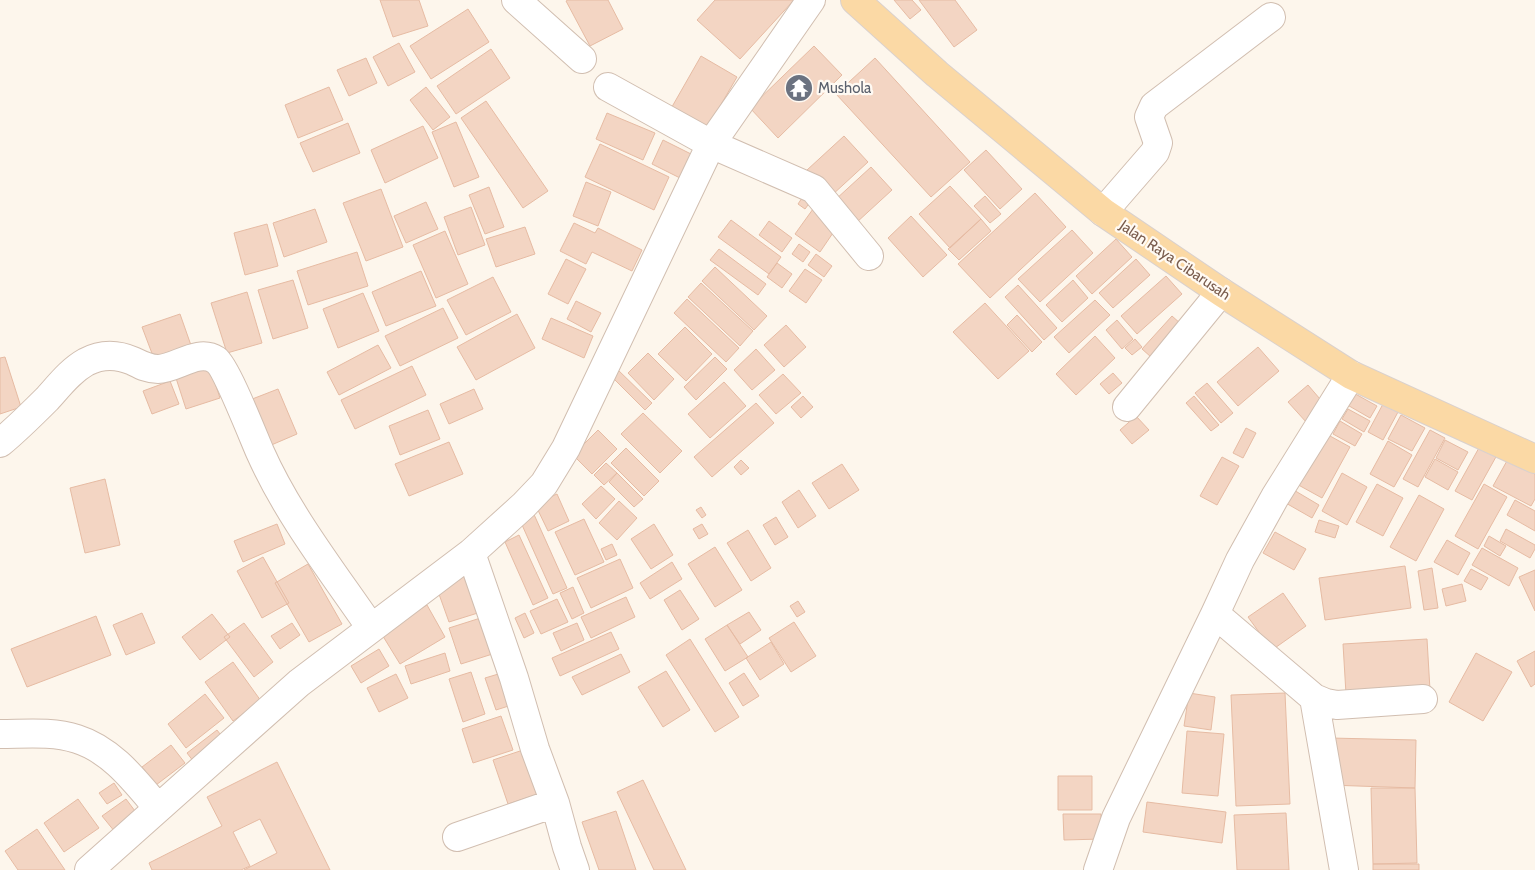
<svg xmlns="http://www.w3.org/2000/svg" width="1535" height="870" font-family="Cabin,sans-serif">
<rect width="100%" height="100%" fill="#fdf6ec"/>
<path fill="#f3d5c3" stroke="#e6bba3" d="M380 0H419L428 26 393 37Z
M568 0H608L623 29 590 46 566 1Z
M715 0H794L740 59 697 20Z
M894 0H912L921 10 910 19Z
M919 0H955L977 30 954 47Z
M468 9 489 42 431 79 410 46Z
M399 43 415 72 388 86 373 57Z
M814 46 842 75 778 138 750 108Z
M491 49 510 78 456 114 437 86Z
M701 56 737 77 705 132 669 112Z
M366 58 377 83 349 96 337 70Z
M875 58 970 162 931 197 836 94Z
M329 87 343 120 298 138 285 105Z
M426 87 450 117 433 130 410 100Z
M486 101 548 191 523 208 461 118Z
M607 113 655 133 643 160 596 139Z
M456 122 479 177 454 187 432 132Z
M348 123 360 153 313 172 300 143Z
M423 126 438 158 385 183 371 150Z
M844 136 868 162 831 196 807 170Z
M663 140 699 158 688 182 652 164Z
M600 144 669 177 654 210 585 177Z
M986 150 1022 189 1000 209 964 170Z
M871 167 892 190 856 223 835 200Z
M586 182 611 192 598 226 573 216Z
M950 186 981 219 950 248 919 214Z
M489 187 504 227 485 234 469 195Z
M381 189 403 247 366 261 343 203Z
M1035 193 1066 227 990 298 958 264Z
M804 195 811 201 805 209 798 204Z
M985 196 1001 214 990 223 974 206Z
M426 202 438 229 406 243 394 216Z
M471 207 485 245 458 255 444 217Z
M315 209 327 242 284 257 273 223Z
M813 209 837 227 820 252 795 234Z
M911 216 947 255 923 277 888 238Z
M981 219 991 231 959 260 948 249Z
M731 220 781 257 769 274 718 237Z
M769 221 792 238 782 252 759 235Z
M574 223 595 233 598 228 642 250 632 271 592 252 586 264 560 251Z
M267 224 278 266 245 275 234 233Z
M525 227 535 254 496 267 486 239Z
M1072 230 1093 253 1040 302 1018 279Z
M445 231 468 284 436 298 413 245Z
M1116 239 1132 257 1092 294 1076 276Z
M799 244 810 252 803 262 792 254Z
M719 249 766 284 758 295 710 260Z
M357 252 368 286 308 305 297 271Z
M816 254 832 266 824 277 808 265Z
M566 259 586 269 568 304 548 294Z
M1136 259 1150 275 1113 308 1099 293Z
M777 263 792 274 782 288 767 277Z
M715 267 767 316 754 330 702 281Z
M805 269 822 280 806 303 789 291Z
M421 271 436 306 386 326 372 292Z
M1166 276 1182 294 1137 334 1121 316Z
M493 277 511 312 466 335 447 300Z
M293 280 308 328 273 339 258 290Z
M1073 280 1088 298 1062 322 1046 305Z
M701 283 753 331 740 346 688 297Z
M1018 285 1057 328 1044 340 1005 297Z
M247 292 262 343 227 353 211 303Z
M363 293 379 331 338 348 323 309Z
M687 299 739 348 726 362 674 313Z
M1095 300 1110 315 1069 353 1054 337Z
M576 301 601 313 591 332 567 319Z
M985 303 1029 351 998 379 953 332Z
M443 308 458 338 400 366 385 336Z
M180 314 193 351 156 364 142 327Z
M517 314 535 348 476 380 457 347Z
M1017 315 1042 342 1032 352 1007 325Z
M1172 316 1181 324 1151 357 1142 349Z
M551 318 593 336 584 358 542 339Z
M1117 320 1133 339 1122 349 1106 330Z
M786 325 806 347 784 367 764 345Z
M685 327 712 354 686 381 658 354Z
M1095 336 1115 358 1076 395 1056 374Z
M1135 339 1142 347 1132 355 1125 348Z
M378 345 391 368 339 395 327 372Z
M1258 347 1279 371 1238 406 1217 382Z
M756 349 775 370 752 390 734 370Z
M648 353 674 379 654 400 628 373Z
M5 357 21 407 0 414V358Z
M715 357 727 369 696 400 684 387Z
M209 365 220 398 186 409 175 375Z
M412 366 426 395 355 429 341 400Z
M616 368 652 403 645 410 610 375Z
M1113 373 1122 383 1109 394 1100 384Z
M783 374 801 393 776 414 759 395Z
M170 381 179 404 152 414 143 391Z
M724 382 746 406 710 438 688 414Z
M1207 383 1233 413 1221 423 1195 393Z
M1308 385 1326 406 1307 423 1288 402Z
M278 389 297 434 262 449 242 403Z
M474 389 483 409 449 424 440 404Z
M1350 391 1377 406 1370 418 1344 403Z
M803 396 813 407 801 418 791 407Z
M1194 396 1219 425 1211 431 1186 403Z
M756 403 774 423 712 477 694 457Z
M1383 404 1398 412 1383 440 1368 432Z
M1348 409 1370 421 1364 432 1342 419Z
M428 410 440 439 400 455 389 426Z
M643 413 682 451 660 473 621 434Z
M1401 415 1425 428 1412 451 1388 439Z
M1136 416 1149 430 1132 444 1120 430Z
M1340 421 1362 434 1355 446 1333 434Z
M1246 428 1256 433 1243 458 1233 453Z
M598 430 617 449 592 474 573 455Z
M1430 430 1445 438 1418 487 1403 479Z
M1321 431 1350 447 1322 498 1293 482Z
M1445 440 1468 452 1458 470 1436 458Z
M1388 441 1412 455 1394 487 1370 474Z
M449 442 463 474 409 496 395 464Z
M1480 446 1497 455 1472 500 1455 491Z
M626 448 659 481 644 496 611 463Z
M1222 457 1239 466 1217 505 1200 496Z
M1435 459 1458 472 1448 490 1425 477Z
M1508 459 1535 474V499L1531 506 1493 486Z
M741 460 749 468 741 475 734 467Z
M606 463 617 473 604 485 594 475Z
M842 464 859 490 829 509 812 483Z
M617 473 643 499 634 507 609 482Z
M1342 473 1367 487 1347 525 1322 511Z
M105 479 120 545 85 553 70 488Z
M1377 484 1403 498 1383 536 1356 522Z
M1484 484 1507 497 1478 549 1455 536Z
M601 486 615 499 596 519 582 504Z
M1292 489 1319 505 1312 518 1284 502Z
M799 490 816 516 798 528 782 502Z
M557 494 569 521 548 531 535 504Z
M1419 495 1444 509 1416 561 1390 547Z
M1515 500 1535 511V531L1507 515Z
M619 501 637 518 617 540 599 523Z
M701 507 706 515 702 518 696 510Z
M532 510 567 588 553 594 518 516Z
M776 517 788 537 775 545 763 525Z
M584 519 604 562 575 575 555 532Z
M1319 520 1339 526 1335 538 1315 532Z
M277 524 285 544 243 562 234 541Z
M654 524 673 555 651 569 631 539Z
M702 524 708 534 699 539 693 529Z
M1506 529 1535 545V549L1530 558 1500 541Z
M748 530 771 568 751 581 727 543Z
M1275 532 1306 549 1294 570 1263 553Z
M519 535 548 598 533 605 505 542Z
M1489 536 1506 546 1500 556 1484 546Z
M1447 540 1470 553 1458 575 1434 562Z
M612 544 617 555 606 560 601 549Z
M715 547 742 590 715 607 688 564Z
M1482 548 1518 568 1509 586 1472 565Z
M263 557 289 603 262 618 237 571Z
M620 559 633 588 591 608 577 578Z
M672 562 682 579 650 599 640 583Z
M308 564 342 624 309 642 275 583Z
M1405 566 1411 608 1325 620 1319 578Z
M1432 568 1438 608 1424 610 1418 571Z
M1471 569 1488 578 1481 590 1464 581Z
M1535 570V611L1519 577Z
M468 572 481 612 449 622 435 583Z
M1462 584 1466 601 1446 606 1442 589Z
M573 587 584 613 572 619 560 593Z
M680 590 699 619 682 630 664 600Z
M1283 593 1306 626 1272 650 1248 617Z
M626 597 635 617 591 638 581 617Z
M557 599 568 622 541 634 530 611Z
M798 601 805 612 797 617 790 606Z
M427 605 445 637 400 664 381 633Z
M749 612 761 630 740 644 727 625Z
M142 613 155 643 126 655 113 625Z
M525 613 534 633 524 638 515 618Z
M212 614 230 637 200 660 182 637Z
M490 615 502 651 461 664 449 628Z
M96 616 111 655 27 687 11 649Z
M794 622 816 656 791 672 769 638Z
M244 623 273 662 254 677 224 637Z
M292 623 300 635 280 649 271 636Z
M577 623 584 640 561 651 553 633Z
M727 625 748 657 725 671 705 639Z
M611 632 619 649 560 676 552 658Z
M690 639 739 717 715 732 666 655Z
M1427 639 1430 690 1346 694 1343 644Z
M771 642 784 664 760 680 746 658Z
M379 649 389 666 361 683 351 666Z
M1535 651V684L1531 687 1517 661Z
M445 653 450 671 411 684 405 666Z
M1476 653 1512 672 1483 721 1449 702Z
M621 654 630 672 582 695 572 677Z
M233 662 261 701 233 721 205 682Z
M666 671 690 710 663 727 638 687Z
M471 672 485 714 463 722 449 679Z
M505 672 515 704 496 710 485 678Z
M744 673 759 696 743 706 729 683Z
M396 674 408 698 379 712 367 688Z
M1189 693 1215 697 1211 730 1184 726Z
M1285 693 1290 804 1236 806 1231 695Z
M205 694 224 718 186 748 168 724Z
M501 716 513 750 473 763 462 729Z
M217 730 227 743 197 766 187 753Z
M1187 731 1224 734 1218 796 1182 793Z
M1330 738 1416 740 1415 788 1329 785Z
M171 745 185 763 156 785 142 767Z
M523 750 538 794 508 804 493 760Z
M277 762 330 870H244L277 853 260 819 233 832 250 866 241 870H152L149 863 222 826 207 797Z
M1058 776H1092V810H1058Z
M643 780 686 870H654L617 792Z
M114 783 122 795 107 804 99 793Z
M1371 788H1415L1417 863 1373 864Z
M78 799 99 828 64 852 44 823Z
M126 799 138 815 115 832 102 816Z
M1147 802 1226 812 1222 843 1143 832Z
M616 811 636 870H599L582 822Z
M1286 813 1289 870H1237L1234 815Z
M1063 814H1101L1102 839 1064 840Z
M37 829 65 870H18L5 851Z
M1373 864H1419V870H1373Z"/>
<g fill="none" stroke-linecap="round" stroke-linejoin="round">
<defs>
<path id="street" d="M516 0 582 59
M608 87 711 144 814 189 869 256
M1103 212 1155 152 1158 143 1149 117 1154 106 1271 17
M1127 407 1221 292
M0 443C17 429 32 414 47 399 59 386 70 371 86 362 101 354 117 354 133 361 141 365 148 369 158 369 176 369 198 348 216 360 226 367 253 436 260 452 288 515 332 571 371 628
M471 553 514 678 535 749 555 803 567 847 575 870
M1215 614 1314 698 1326 703 1337 705 1423 699
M1314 698 1344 870
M0 734C25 734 52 731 77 739 112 750 135 781 158 808
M457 837 555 803
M89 870 299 683 471 553 524 505 544 484 566 448 711 144 811 0
M1098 870 1116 818 1215 614 1240 560 1275 497 1351 375"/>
<path id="primary" d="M855 0 937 74 1103 212 1221 292 1351 375 1535 459"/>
</defs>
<use href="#street" stroke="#d1beb0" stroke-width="30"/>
<use href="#primary" stroke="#dad1cd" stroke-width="30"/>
<use href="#street" stroke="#fff" stroke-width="28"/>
<use href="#primary" stroke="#fbd9a5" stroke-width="28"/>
</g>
<defs>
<symbol id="temple-disc" viewBox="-11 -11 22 22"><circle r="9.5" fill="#6b7280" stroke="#fffaf3"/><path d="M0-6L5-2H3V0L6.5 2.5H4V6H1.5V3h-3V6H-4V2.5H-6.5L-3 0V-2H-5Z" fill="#fff"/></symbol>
</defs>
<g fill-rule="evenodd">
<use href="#temple-disc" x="783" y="72" width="32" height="32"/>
</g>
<g text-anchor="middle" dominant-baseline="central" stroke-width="4.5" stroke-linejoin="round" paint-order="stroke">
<g font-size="15" fill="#5b616d" stroke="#fffaf3" text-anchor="start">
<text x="818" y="88">Mushola</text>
</g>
<g font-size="15" fill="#7a5c4d" stroke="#fffaf3">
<text transform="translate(1175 260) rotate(34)">Jalan Raya Cibarusah</text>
</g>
</g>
</svg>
